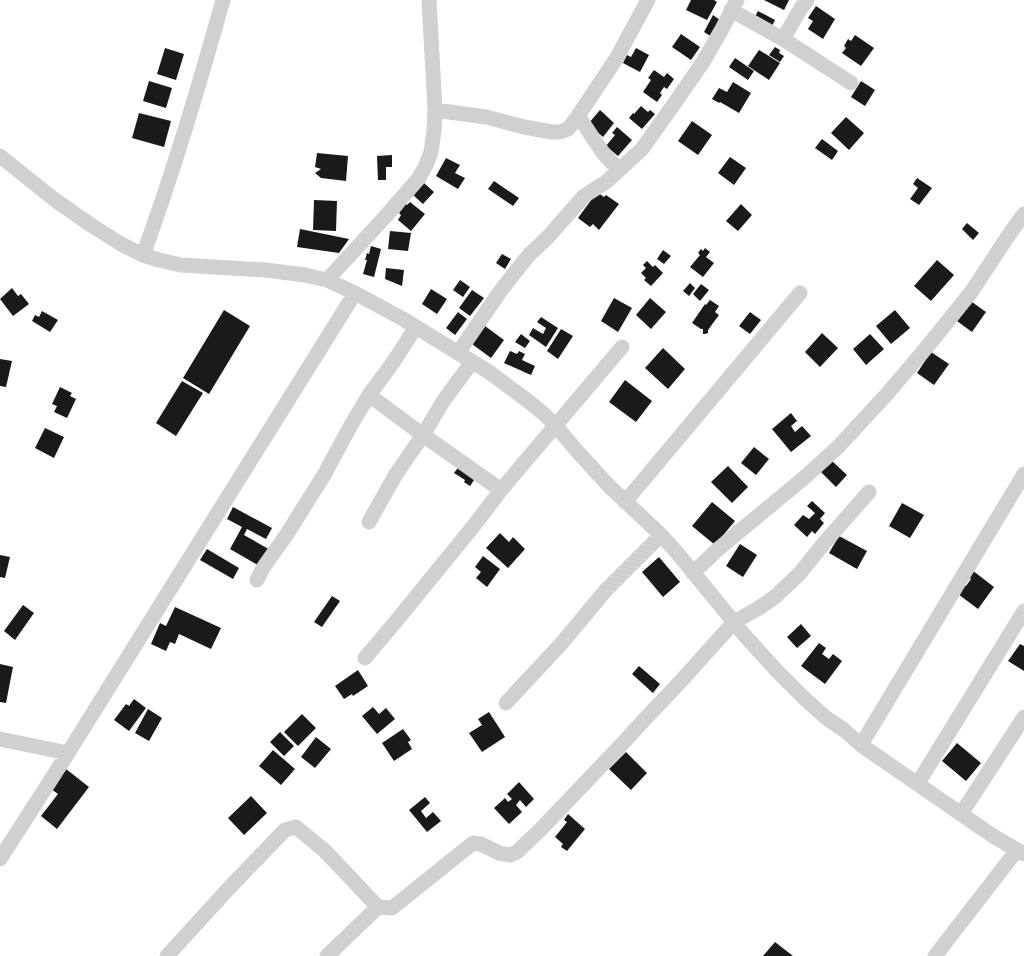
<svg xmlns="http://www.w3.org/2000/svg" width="1024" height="956" font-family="Inter,sans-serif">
<rect width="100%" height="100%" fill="#fff"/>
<path fill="#1a1a1a" d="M691 0H714L717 2 707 20 686 10Z
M764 0H789L784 10Z
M816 6 835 19 823 39 808 29 813 21 808 18Z
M758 11 775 20 771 28 754 18Z
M713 15 720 20 712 37 704 32Z
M681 34 700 47 691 60 672 47Z
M855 35 874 48 861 66 842 53 846 48 844 46 848 39 851 41Z
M775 47 780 50 779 53 784 56 780 62 769 55Z
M165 48 184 54 176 80 157 74Z
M636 48 649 55 640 72 623 63 627 55 631 57Z
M759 50 780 63 769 80 748 66Z
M735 58 754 71 748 80 729 67Z
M654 70 664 77 667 73 674 79 667 89 664 87 660 93 662 95 657 102 643 92 651 80 648 78Z
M149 81 172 88 166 108 143 101Z
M861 81 875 90 865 106 851 97Z
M733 82 751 93 739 113 720 102 719 103 712 99 719 88 727 92Z
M641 106 648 112 650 110 655 114 642 129 629 118 633 113 634 114Z
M600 110 614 123 603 137 588 124Z
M139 113 171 121 164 147 132 138Z
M846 117 864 133 849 150 831 133Z
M692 121 712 135 698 155 678 141Z
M617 127 632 140 618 156 606 146 615 135 612 133Z
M822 139 838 151 832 160 815 148Z
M317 153 348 156 346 181 321 178 315 173 321 169 315 167Z
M392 155V167H386V180H378L377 156Z
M730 157 746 168 734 185 718 173Z
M446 158 460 165 455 173 465 178 458 189 436 176Z
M917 178 932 188 919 205 910 199 918 188 913 184Z
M494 181 519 198 513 206 488 189Z
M424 183 434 192 423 204 413 195Z
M597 192 604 197 606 195 619 204 599 230 593 224 590 227 578 218Z
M314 200 337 201 336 231 313 230Z
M410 202 425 214 411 231 398 220 401 215 399 213 406 204 407 205Z
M741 204 752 215 738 231 726 221Z
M967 223 979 233 973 240 962 229Z
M300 229 349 239 339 253 297 247Z
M390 231 411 233 408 251 388 249Z
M371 246 381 249 374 277 363 274 367 260H365L367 253 369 254Z
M705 248 710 252 706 257 714 263 703 277 690 267 700 255 698 253 701 249 703 251Z
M663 250 671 256 664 264 657 259Z
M502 254 511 259 505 269 496 263Z
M937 260 954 275 931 301 914 286Z
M647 261 653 267 655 265 663 273 651 286 644 280 646 278 641 273 646 268 643 265Z
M386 268 404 270 402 286 385 279Z
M460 280 470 287 463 297 453 290Z
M690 283 695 288 689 296 683 291Z
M701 284 709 290 700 301 693 294Z
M12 288 18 296 21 294 29 304 13 316 0 299Z
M431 289 447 299 437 314 422 304Z
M472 290 484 298 470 316 459 308Z
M614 298 632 308 618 332 601 321Z
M650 298 666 312 651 329 636 315Z
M710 300 719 306 715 312 719 315 708 330V333L705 334H703V329H701L692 323 705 304 706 305Z
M972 302 986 312 972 332 957 321Z
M224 310 250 326 209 394 183 378Z
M895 310 910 328 891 344 876 326Z
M42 311 58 320 50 332 32 321 35 315 39 317Z
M458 312 467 319 455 335 446 328Z
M750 312 761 320 750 334 739 326Z
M541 317 558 328 546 347 529 335 533 328 543 334 546 328 537 322Z
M485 326 504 340 491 358 472 344Z
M561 329 573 336 558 359 547 351Z
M822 333 838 348 820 367 805 352Z
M521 334 530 341 525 348 515 342Z
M870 334 884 349 866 365 853 349Z
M663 348 685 369 668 389 645 368Z
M510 351 517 354 519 351 525 354 522 360 535 366 531 375 504 363Z
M931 352 949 364 934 385 917 373Z
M0 359 12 361 6 387 0 386Z
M625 380 652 401 636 422 609 402Z
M182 381 203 393 176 436 156 423Z
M60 387 72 393 70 396 76 399 67 418 54 412 57 406 52 404Z
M791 413 797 421 791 426 795 432 802 426 811 436 791 452 772 429Z
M45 428 64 437 54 458 35 448Z
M754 447 769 459 756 475 741 463Z
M831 460 847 475 836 487 821 472Z
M460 465 476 477 470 486 464 482 465 480 454 473Z
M728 466 748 487 732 503 711 482Z
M812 501 825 513 820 519 824 523 815 534 812 531 807 537 794 525 803 515 809 519 815 513 807 506Z
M712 502 735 521 715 545 692 526Z
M902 503 924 515 910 538 889 526Z
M233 507 272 528 266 539 247 529 244 535 272 551 263 568 230 549 242 527 227 519Z
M500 533 509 542 513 537 525 549 508 568 486 548Z
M839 536 867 551 857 569 829 553Z
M740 544 757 555 743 577 726 566Z
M207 549 239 568 233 579 200 560Z
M0 555 10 557 5 578 0 577Z
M483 556 500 569 487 587 476 578 481 572 475 567Z
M659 557 680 582 663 597 642 572Z
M972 570 994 587 978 609 954 591 961 583 966 586 971 579 968 576Z
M332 596 340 601 322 627 314 622Z
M23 605 34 613 15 640 4 631Z
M175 607 221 628 211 649 179 634 175 644 170 642 166 651 151 644 160 623 166 626Z
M801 624 811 636 797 648 787 637Z
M819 643 826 648 822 654 829 659 833 654 842 661 825 684 801 666Z
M1020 644 1024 646V671L1008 661Z
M0 664 13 667 6 703 0 702Z
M639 666 660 684 653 693 632 674Z
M358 670 368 686 353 696 352 694 344 699 335 686Z
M134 699 146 708 129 731 114 720 126 704 129 706Z
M373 707 379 714 386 708 395 719 377 734 362 716Z
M148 709 162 718 149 741 135 733Z
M489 712 505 737 482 752 469 733 482 725 478 719Z
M302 714 316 728 298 746 284 732Z
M403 729 411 740 408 742 412 749 394 761 382 743Z
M280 732 294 746 284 756 270 742Z
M316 737 331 749 315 768 301 757Z
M957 743 981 763 966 781 942 761Z
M273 750 295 769 281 785 259 766Z
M626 752 647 773 631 790 609 769Z
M66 769 89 787 57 829 41 816 58 794 51 789Z
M519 782 534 799 526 807 520 800 516 805 522 812 509 824 494 808 505 798 508 802 512 799 507 794Z
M251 796 267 813 244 835 228 818Z
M425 797 430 803 421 811 426 818 433 812 441 821 427 832 409 810Z
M568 814 585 829 567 851 561 847 563 844 555 837 567 822 564 820Z
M775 942 793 956H763Z"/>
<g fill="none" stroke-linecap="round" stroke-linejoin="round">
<path stroke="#d0d0d0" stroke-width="15" d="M731 10 783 39 851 83
M783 39 801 8 807 0
M435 110 486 117 524 127 552 132H560L568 129 578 116 616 59 648 0
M578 116C592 134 601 156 620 169
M0 156 55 200 91 225 121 244 143 255 159 260 181 265 266 270 305 275 327 280 355 293 403 319 489 372 528 401 544 414 555 425 577 451 608 485 661 535 679 555 746 637 777 671 802 696 825 717 844 730 861 745 993 836 1024 854
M143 255C174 171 199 86 223 0
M327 280 385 217 419 178 426 165 431 152 434 131 435 110 429 0
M458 353 499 293 516 271 529 255 548 237 584 196 606 182 642 149 679 97 703 62 722 29 737 0
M369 395 423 435 501 490
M625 502 800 293
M369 522 396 474 423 435 444 400 472 362
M693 573 717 550 805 477 838 447 887 394 927 347 972 291 1008 236 1024 214
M257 580 263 568 287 534 324 475 351 425 369 395 392 364 416 327
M365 658 397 620 472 528 501 490 622 347
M506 703 561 644 606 590 661 535
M0 739 68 753
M861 745 1024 474
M918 783 1024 611
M961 814 1024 717
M0 859 68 753 355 293
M167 956 230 887 285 830 296 827 325 851 378 907 392 908 473 843 481 844 499 853 510 855 517 852 540 830 624 742 643 721 681 681 734 622 759 608 776 596 800 573 825 542 869 492
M327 956 378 907
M935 956 1017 850"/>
</g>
</svg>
